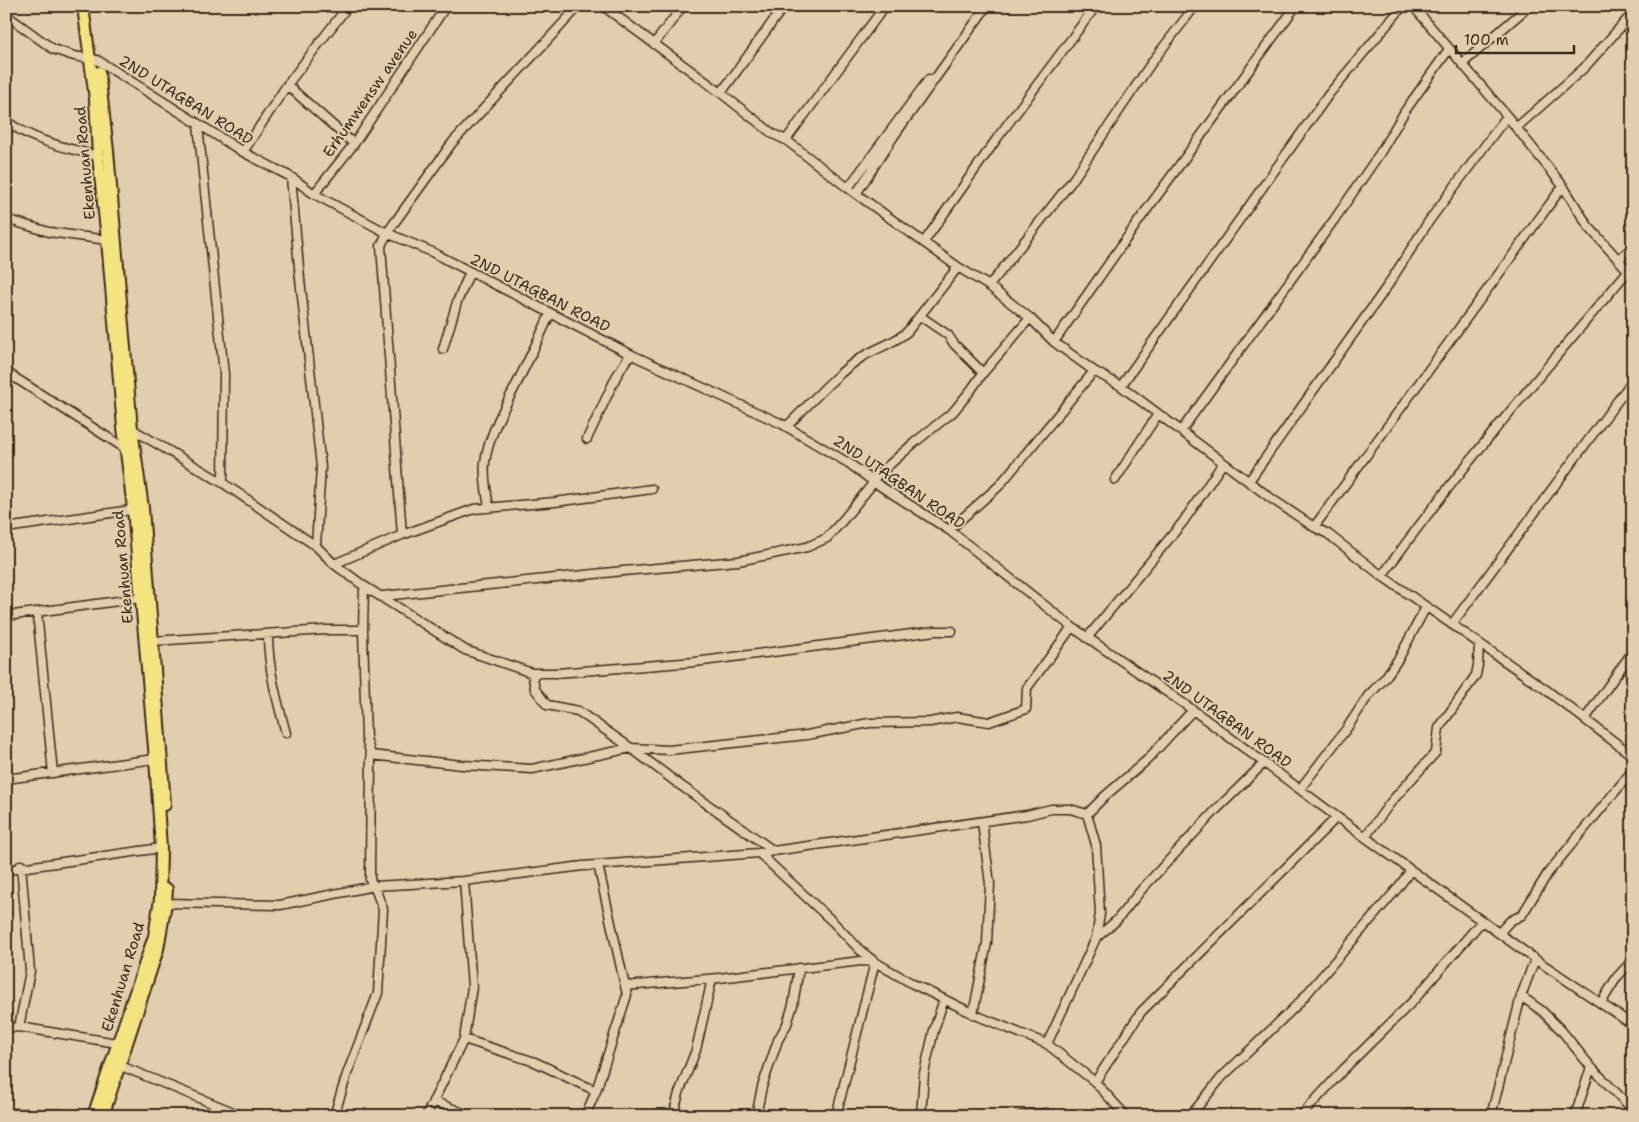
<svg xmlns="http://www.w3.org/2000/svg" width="1639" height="1122" font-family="'Shantell Sans',sans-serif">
<rect width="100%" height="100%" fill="#e0ceac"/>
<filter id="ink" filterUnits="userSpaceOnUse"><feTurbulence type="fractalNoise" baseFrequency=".02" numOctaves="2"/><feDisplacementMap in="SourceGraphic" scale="10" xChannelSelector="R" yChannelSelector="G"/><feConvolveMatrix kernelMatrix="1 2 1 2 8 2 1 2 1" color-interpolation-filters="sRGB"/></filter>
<g filter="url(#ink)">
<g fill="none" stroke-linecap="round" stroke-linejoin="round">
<defs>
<path id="minor" d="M603 6 721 93 773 134 786 140 848 188 958 267 989 286 1030 318 1054 342 1094 371 1121 386 1272 499 1314 527 1328 534 1382 576 1545 689 1633 756
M1413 6 1507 116 1563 186 1588 226 1633 276
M6 15 53 49 74 56 97 60 243 152 291 177 314 194 387 233 432 252 630 354 782 424 850 464 874 482 949 530 1072 627 1193 710 1337 817 1535 959 1633 1025
M654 44 683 6
M1462 64 1529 6
M287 85 354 144
M721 93 784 6
M6 121C35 142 64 147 98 156
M198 125 224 374 223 483
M1516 128 1584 68 1633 13
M786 140 885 6
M243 152 287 85 348 6
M291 177 300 279 321 467 316 546
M848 188 929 79
M314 194 354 144 446 6
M856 194 894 136 987 6
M6 219 49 232 107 240
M924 242 998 137 1096 6
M1618 260 1633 247
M989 286 1072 181 1152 62 1195 6
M1054 342 1140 219 1296 6
M443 349 457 302 470 272
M6 372 126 449
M983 373 1030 318
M1121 386 1329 94 1403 6
M787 426C811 403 834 375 862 357 877 348 894 343 907 332L958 267
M132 429 223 483 316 546 334 564 364 586 465 650 532 673 535 689 547 705 578 711 631 748 680 785 774 851
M1181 431 1334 220 1380 153 1405 111 1449 49
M587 439 616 377 630 354
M872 480 914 443 953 412 971 390 983 373 954 344 948 335 920 316
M1115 480 1158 414
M1249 481 1386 288 1429 221 1507 116
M489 508C487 493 483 477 485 462 489 435 503 410 515 387 527 363 539 339 550 314
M1314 527 1563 186
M6 528 138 509
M949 530 999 486 1094 371
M402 535 381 246 387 233 452 143 579 6
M334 564 402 535 474 509 555 502 652 489
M1382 576C1458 470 1544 371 1628 271
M383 596 623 571 738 561 807 547 827 538 843 520 874 482
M37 612 53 773
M6 616 141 598
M1452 624 1633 380
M268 634C268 668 277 701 286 733
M1087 638 1183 522 1223 463
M153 641 326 630H363
M532 673H557L695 662 935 631H952
M1585 719 1633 651
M371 755 462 765 532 769 631 748 669 750 807 735 869 723 930 722 957 717 989 722 1026 709 1027 688 1072 627
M6 779 155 759
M1300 789 1347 728 1368 696 1385 678 1399 658 1426 607
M1365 837 1391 802 1436 752 1439 728 1476 675 1478 665 1479 643
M759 853 833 922 860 950 875 962 913 984 980 1017 1047 1044 1095 1082 1126 1116
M6 870 161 848
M161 903 280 905 374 886 464 881 583 866 759 853 1027 815 1051 809H1070L1087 814 1105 796 1147 760 1193 710
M1499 933 1510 921 1522 915 1548 873 1633 770
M1096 938 1116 921 1142 889 1215 811 1264 763
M625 986 719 978 861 961 875 962 836 1116
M1521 996 1542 1011 1561 1030 1591 1067 1633 1110
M1601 1003 1617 977 1633 960
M973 1014 987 943 990 884 982 822
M19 1027 30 971 21 865
M6 1028 19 1027 123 1044
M464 1039 535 1062 596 1091
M1047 1044 1096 938 1100 914 1096 845 1087 814
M116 1064 243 1116
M1095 1082 1141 1012 1337 817
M433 1101 471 1116
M100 1110 115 1116
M6 1113 62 1114 71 1116
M334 1116 347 1074 378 993 383 909 374 886 370 880 371 755 366 738 363 630 364 586
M426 1116 464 1039 472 987 464 881
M585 1116 596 1091 627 995 598 865
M673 1116 679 1093 696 1050 712 979
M756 1116 762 1087 778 1040 787 1024 793 1005 799 968
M921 1116 924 1073 934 1030 944 999
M1020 1116 1046 1113
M1190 1116 1222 1077 1298 1004 1397 889 1411 870
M1301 1116 1343 1070 1414 1000 1482 921
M1402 1116 1411 1114 1416 1116
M1491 1116 1521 996 1535 959
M1575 1116 1591 1067"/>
<path id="major" d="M83 6 95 99 98 156 107 240 123 427 133 509 155 759 161 848 160 899 154 936 93 1116
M99 72 108 151 132 429 143 508 165 805
M103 1116 158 949 166 903 167 889"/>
</defs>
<use href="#minor" stroke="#3b2a1e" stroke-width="11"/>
<use href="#major" stroke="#3b2a1e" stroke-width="14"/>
<use href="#minor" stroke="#e0ceac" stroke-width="8"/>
<use href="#major" stroke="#f5e382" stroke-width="10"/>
</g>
</g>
<g text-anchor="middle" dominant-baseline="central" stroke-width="4" stroke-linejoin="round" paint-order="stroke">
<g font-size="15" fill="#3b2a1e" stroke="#e0ceac">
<text transform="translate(370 93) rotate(-55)">Erhumwensw avenue</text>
<text transform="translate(186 100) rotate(32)">2ND UTAGBAN ROAD</text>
<text transform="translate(85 163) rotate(-95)">Ekenhuan Road</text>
<text transform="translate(540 293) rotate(27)">2ND UTAGBAN ROAD</text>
<text transform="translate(899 482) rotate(34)">2ND UTAGBAN ROAD</text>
<text transform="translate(123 567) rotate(-95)">Ekenhuan Road</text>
<text transform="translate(1227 719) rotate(36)">2ND UTAGBAN ROAD</text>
<text transform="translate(123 977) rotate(-73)">Ekenhuan Road</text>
</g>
</g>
<rect width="1639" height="1122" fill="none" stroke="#e0ceac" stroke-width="25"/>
<rect x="12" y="12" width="1614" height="1097" fill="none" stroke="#3b2a1e" stroke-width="2" filter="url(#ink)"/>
<path d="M1456 45v8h118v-8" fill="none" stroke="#3b2a1e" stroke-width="2.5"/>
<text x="1464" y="45" font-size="15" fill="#3b2a1e" stroke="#e0ceac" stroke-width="4" paint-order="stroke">100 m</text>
</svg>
